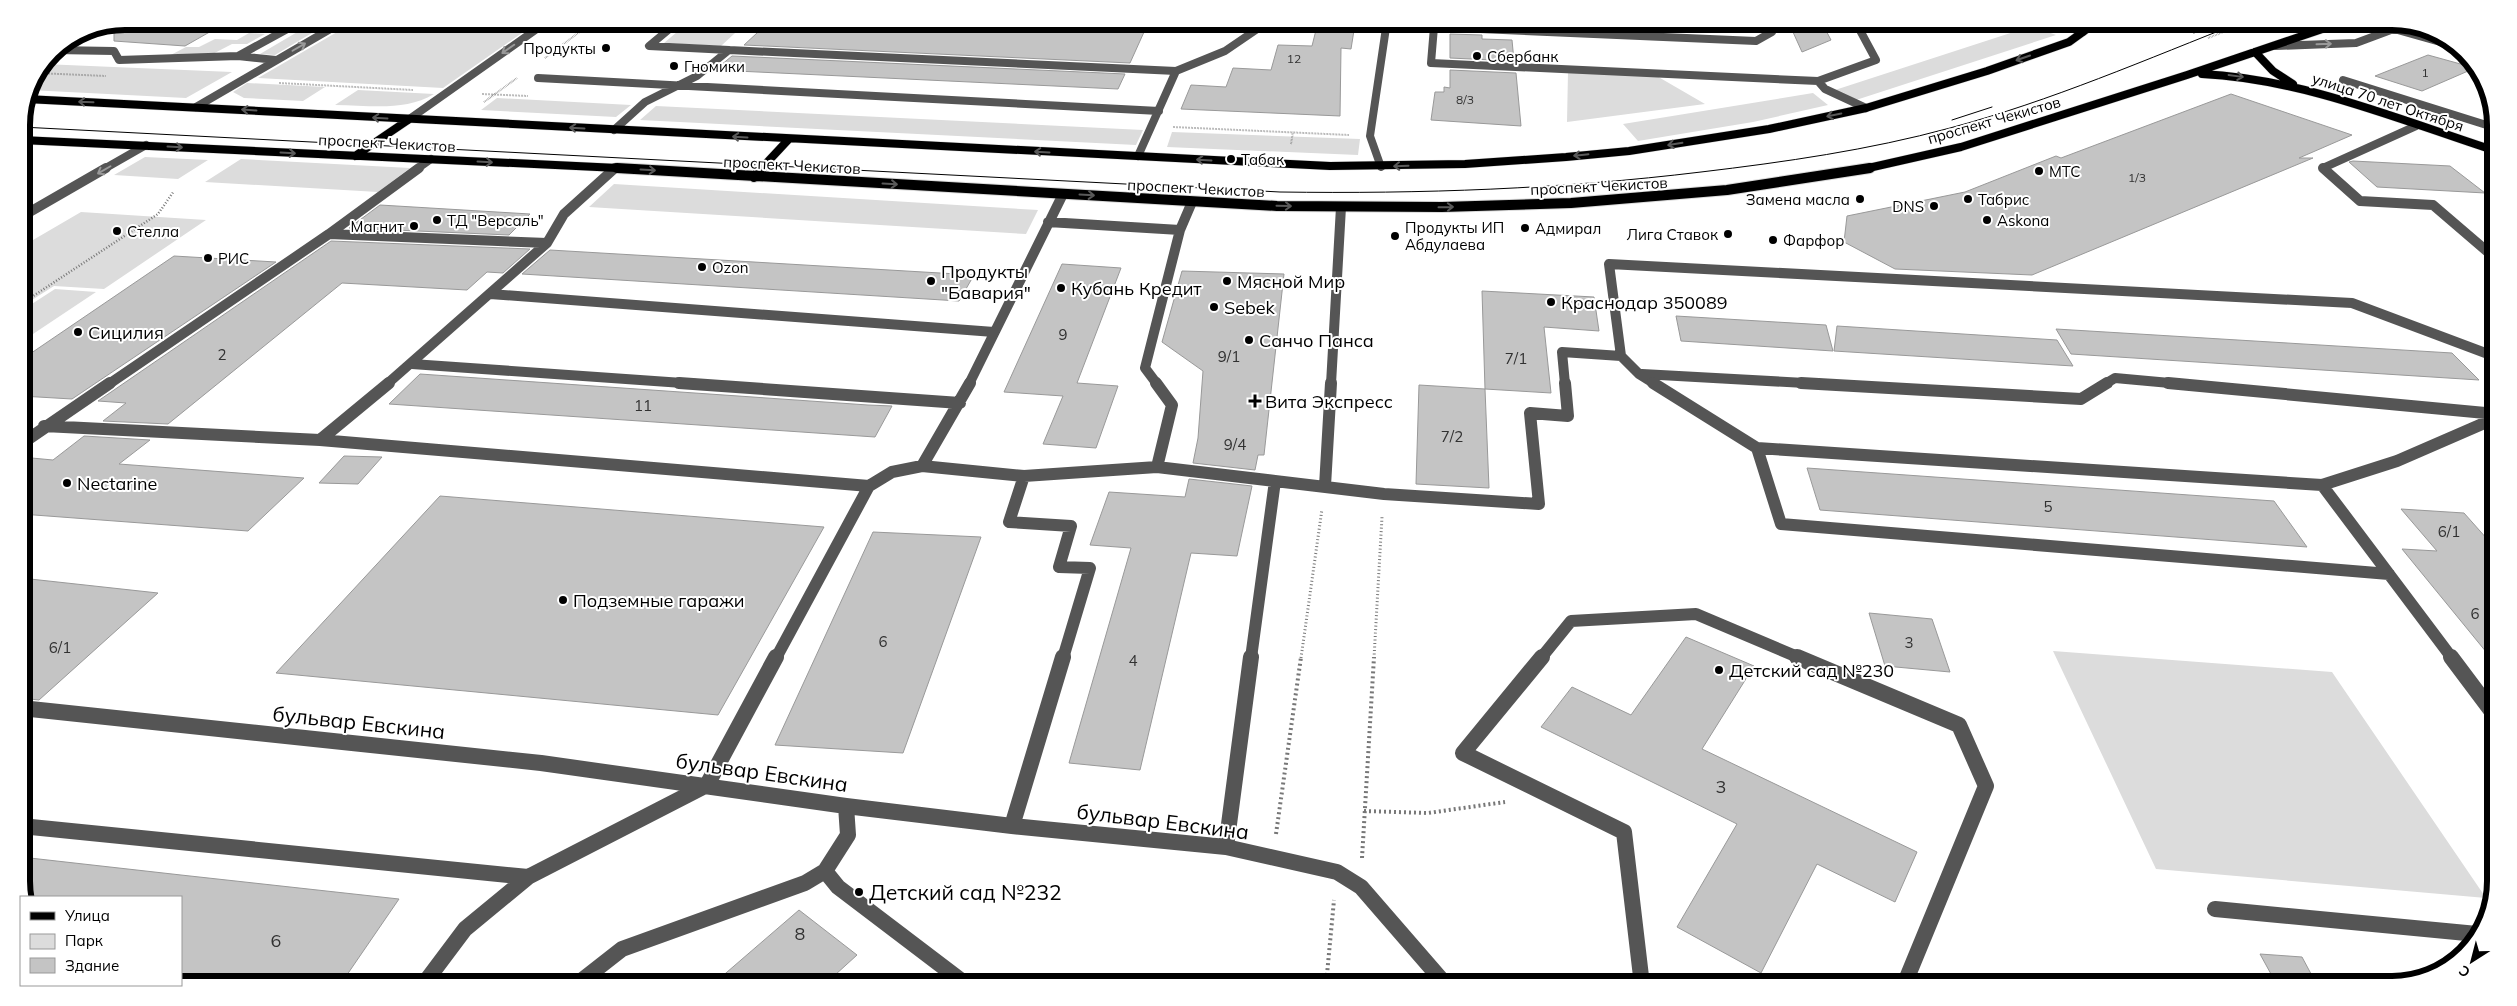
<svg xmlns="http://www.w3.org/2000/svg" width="2517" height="1006" font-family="Mulish,sans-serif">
<rect width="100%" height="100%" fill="#fff"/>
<path fill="#dcdcdc" d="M316 21H332L275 55 260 54Z
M356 21H539L443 88 258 78Z
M690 21H748L721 46 664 43Z
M2032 26 2056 35 1856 100 1835 90Z
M249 33 265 34 247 44H232L203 59 165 58 186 47H199L215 39 237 40Z
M43 64 232 72 186 98 29 90 32 79Z
M1568 72 1655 75 1705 104 1567 122Z
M247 83 325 87 303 101 244 98 233 92Z
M358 90 434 94C404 112 369 105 335 105Z
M1813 93 1828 105 1753 122 1638 141 1623 124Z
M497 98 631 105 616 117 481 110Z
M656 106 1143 130 1136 145 640 120Z
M1172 132 1360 139 1358 155 1167 147Z
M145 157 208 160 178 179 114 175Z
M241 159 410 168 378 192 205 182Z
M614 184 1038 210 1026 234 589 207Z
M81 212 206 220 104 289 54 286 21 307V247Z
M55 289 96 292 21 342V311Z
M2053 651 2332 672 2486 898 2156 869Z"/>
<path fill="#c4c4c4" stroke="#999" d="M125 21H229L185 46 114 41V23Z
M770 21H1149L1130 63 744 45Z
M1788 21H1821L1831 40 1802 52Z
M1318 22 1355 24 1351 49 1341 48 1340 116 1181 109 1191 85 1226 87 1233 68 1271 70 1278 45 1312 46Z
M1450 34 1482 35V39L1512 40 1514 61 1450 58Z
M2428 55 2475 68 2422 91 2375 76Z
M732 56 1125 74 1118 89 715 70Z
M1450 70 1516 73 1521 126 1431 120 1435 92H1444V87L1450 88Z
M2231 94 2352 135 2299 158H2313L2032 275 1895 269 1844 242 1847 216 1965 192 2056 156 2061 158Z
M2353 161 2450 166 2485 193 2377 187 2349 162Z
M380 205 530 214 509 235 349 228Z
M331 241 530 249 503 273 487 272 467 290 342 283 168 424 103 421 126 403 98 401Z
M550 250 974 275 959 301 522 274Z
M174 256 276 262 72 399 21 396V360Z
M1062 264 1121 268 1077 383 1118 386 1096 448 1043 444 1063 396 1004 392Z
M1182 271 1284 274 1264 455H1258L1255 470 1193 463 1198 438 1203 371 1162 342Z
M1482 291 1594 297 1599 331 1544 327 1551 393 1485 389Z
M1676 316 1826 325 1833 351 1681 341Z
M1837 326 2057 340 2073 366 1834 351Z
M2056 329 2452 353 2479 380 2071 354Z
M420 374 868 405 892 406 875 437 389 404Z
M1419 385 1485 389 1489 488 1416 484Z
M84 436 150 440 119 464 304 478 248 531 21 514V457L53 460Z
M344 456 382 457 358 484 319 483Z
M1807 468 2274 501 2307 547 1820 510Z
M1189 479 1252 486 1237 556 1191 553 1140 770 1069 763 1131 548 1090 545 1109 492 1185 497Z
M440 496 824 527 718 715 276 673Z
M2401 509 2464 513 2496 549V664L2402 549 2437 551Z
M873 532 981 537 903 753 775 745Z
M21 578 158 593 39 700 21 698Z
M1869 613 1932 619 1950 672 1885 666Z
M1686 637 1754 666 1702 749 1917 852 1895 902 1817 864 1761 973 1677 927 1737 824 1541 727 1572 687 1631 715Z
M21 857 181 875 399 899 340 985H212L181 981V897H25L22 888Z
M799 910 857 955 824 985H712Z
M2260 954 2302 957 2317 985H2277Z"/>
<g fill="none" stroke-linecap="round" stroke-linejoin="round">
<defs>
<path id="major-far1" d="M2255 52 2273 71 2293 84
M2202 74C2303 79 2400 120 2496 151
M26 99 1330 166 1465 164 1566 157 1629 151 1769 129 1866 108 1987 71 2069 42 2098 21
M21 140 639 169
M355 156 408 120
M761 169 788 140
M1864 169 1961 147 2187 75 2346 21"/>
<path id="major" d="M617 168 1277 206 1442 207 1571 203 1727 190 1870 168
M754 177 762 168"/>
</defs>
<use href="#major-far1" stroke="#dbdbdb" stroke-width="9"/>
<use href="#major" stroke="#dbdbdb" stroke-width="12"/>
<path stroke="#777" stroke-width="2" stroke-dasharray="0.5 1" stroke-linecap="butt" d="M2208 38 2252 21
M545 58 594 21
M36 73 106 76
M279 83 413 90
M482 94 528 96
M484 102 517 78
M1173 127 1349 135
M1291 144 1293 132"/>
<path stroke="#777" stroke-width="2.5" stroke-dasharray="1 2" stroke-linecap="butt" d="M21 304 158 214 174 191"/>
<path stroke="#777" stroke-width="3" stroke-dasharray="1 2.5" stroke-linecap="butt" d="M1301 658 1322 509
M1374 658 1382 517"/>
<path stroke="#777" stroke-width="4" stroke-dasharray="2 3" stroke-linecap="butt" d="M1364 811 1428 813 1505 802
M1276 834 1301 657
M1362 858 1374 657
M1326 985 1334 900"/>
<path stroke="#555" stroke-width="8" d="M679 21 649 46 729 50
M1408 21 1434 27 1756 41 1772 32 1767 21
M2047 21 2083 32
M1434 27 1431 63 1818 81 1876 60 1855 21
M2394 29 2451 45
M2276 46 2356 43 2407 24
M54 50 114 51 119 60 238 56 276 60
M238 56 302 21
M538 78 1159 111
M2343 80 2496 128
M1818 81 1825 89 1866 108
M196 107 344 21
M408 120 548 21
M614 130 645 102 697 76 729 50 1176 71
M1138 156 1176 71 1225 51 1269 21
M1381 167 1370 136 1387 21
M104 169 146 145
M417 169 431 159
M613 169 615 168
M2325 169 2323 168 2416 126"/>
<path stroke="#555" stroke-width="10" d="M2323 168 2360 201 2433 205 2496 259
M21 217 106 168
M1048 222 1180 230
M329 234 419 168
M490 294 994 332
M412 364 697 384
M1642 374 1823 384
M109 384 329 234 547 243
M387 384 547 243 564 214 615 168
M969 384 1063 194
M1157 384 1145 368 1180 230 1192 202
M1331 384 1341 207
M1565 384 1562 352 1621 356
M1655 384 1639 374 1621 356 1609 264 2352 303 2496 357
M2105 384 2115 378 2181 384"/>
<path stroke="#555" stroke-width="12" d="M679 383 960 403
M1156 383 1172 405 1157 467
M1653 383 1757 448 2322 485
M1801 383 2081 399 2107 383
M2168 383 2496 414
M44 426 320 440 869 486
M320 440 389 383
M21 444 110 383
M1757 448 1781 524 2389 574
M922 466 1024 476 1009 522 1071 526 1059 567 1090 568 1063 658
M1024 476 1157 467 1275 481
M1325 486 1331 383
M776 658 869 486 892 472 922 466 970 383
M1251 658 1275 481 1384 494 1539 504 1530 413 1568 416 1565 383
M1541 658 1571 621 1696 614 1800 658
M2452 658 2322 485 2397 461 2496 418"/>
<path stroke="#555" stroke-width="16" d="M1542 657 1463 753 1624 832 1642 985
M1797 657 1959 725 1986 786 1904 985
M2451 657 2496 717
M21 708 541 763 846 806 1012 826 1226 847 1337 872 1361 887 1446 985
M21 826 528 877
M1012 826 1063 657
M1226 847 1251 657
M825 871 838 887 967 985
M2215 909 2477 934
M423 985 465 929 528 877 707 785 776 657
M576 985 622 949 805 883 825 871 848 835 846 806"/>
<use href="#major-far1" stroke="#000" stroke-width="8"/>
<use href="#major" stroke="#000" stroke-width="10"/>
<path stroke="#000" stroke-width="1" d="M2194 33 2216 21
M1952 120 1992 107
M21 127 1280 192C1421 194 1561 189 1701 172 1785 162 1869 150 1950 128 2051 101 2147 59 2244 21"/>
</g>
<defs><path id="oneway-shaft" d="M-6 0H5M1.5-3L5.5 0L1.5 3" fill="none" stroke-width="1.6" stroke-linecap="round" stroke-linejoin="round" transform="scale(1.25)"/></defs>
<g stroke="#999">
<use href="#oneway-shaft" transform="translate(2324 44) rotate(-2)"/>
<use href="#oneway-shaft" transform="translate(299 47) rotate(-30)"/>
<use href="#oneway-shaft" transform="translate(508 49) rotate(145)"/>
<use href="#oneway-shaft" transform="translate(104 170) rotate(150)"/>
</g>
<g stroke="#595959">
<use href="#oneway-shaft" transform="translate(2023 58) rotate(161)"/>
<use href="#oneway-shaft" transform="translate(2236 76) rotate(8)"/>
<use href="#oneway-shaft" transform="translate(86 102) rotate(-178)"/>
<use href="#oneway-shaft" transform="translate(249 110) rotate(-176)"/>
<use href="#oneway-shaft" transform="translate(1834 115) rotate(168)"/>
<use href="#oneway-shaft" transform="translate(380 118) rotate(-177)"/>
<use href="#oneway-shaft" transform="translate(577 128) rotate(-177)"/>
<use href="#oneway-shaft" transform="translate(740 137) rotate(-177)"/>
<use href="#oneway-shaft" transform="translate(1675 144) rotate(171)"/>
<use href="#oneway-shaft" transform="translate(175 147) rotate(3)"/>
<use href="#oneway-shaft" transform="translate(1042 152) rotate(-177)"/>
<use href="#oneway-shaft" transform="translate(288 153) rotate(3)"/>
<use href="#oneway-shaft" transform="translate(1581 155) rotate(174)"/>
<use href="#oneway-shaft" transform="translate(1204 160) rotate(-177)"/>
<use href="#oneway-shaft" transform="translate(485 162) rotate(3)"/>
<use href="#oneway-shaft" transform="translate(1401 166) rotate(178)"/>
<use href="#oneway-shaft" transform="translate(648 170) rotate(3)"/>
<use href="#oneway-shaft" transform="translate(890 184) rotate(3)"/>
<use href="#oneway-shaft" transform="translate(1087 195) rotate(3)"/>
<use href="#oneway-shaft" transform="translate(1284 206) rotate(1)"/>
<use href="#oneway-shaft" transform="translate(1446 207) rotate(-1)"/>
</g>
<g fill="#000" stroke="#fff" stroke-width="2">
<circle cx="606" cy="48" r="5"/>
<circle cx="1477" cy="56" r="5"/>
<circle cx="674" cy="66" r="5"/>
<circle cx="1231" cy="159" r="5"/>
<circle cx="2039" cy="171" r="5"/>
<circle cx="1860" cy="199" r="5"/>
<circle cx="1968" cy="199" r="5"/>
<circle cx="1934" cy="206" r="5"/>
<circle cx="437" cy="220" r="5"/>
<circle cx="1987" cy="220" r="5"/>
<circle cx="414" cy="226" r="5"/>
<circle cx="1525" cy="228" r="5"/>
<circle cx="117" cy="231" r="5"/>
<circle cx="1728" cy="234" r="5"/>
<circle cx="1395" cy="236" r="5"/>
<circle cx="1773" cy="240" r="5"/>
<circle cx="208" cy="258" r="5"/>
<circle cx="702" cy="267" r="5"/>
<circle cx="931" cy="281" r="5"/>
<circle cx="1227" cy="281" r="5"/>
<circle cx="1061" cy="288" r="5"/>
<circle cx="1551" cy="302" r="5"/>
<circle cx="1214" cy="307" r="5"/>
<circle cx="78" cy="332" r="5"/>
<circle cx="1249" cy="340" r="5"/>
<path d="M1252.5 393.5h5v5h5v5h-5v5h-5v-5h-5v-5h5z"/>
<circle cx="67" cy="483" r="5"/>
<circle cx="563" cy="600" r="5"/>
<circle cx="1719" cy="670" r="5"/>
<circle cx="859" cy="892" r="5"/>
</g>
<g text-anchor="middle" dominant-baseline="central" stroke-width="4" stroke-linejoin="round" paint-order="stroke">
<g font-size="12" fill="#313131">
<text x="1294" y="58">12</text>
<text x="2425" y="72">1</text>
<text x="1465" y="99">8/3</text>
<text x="2137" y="177">1/3</text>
</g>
<g font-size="15" fill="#000" stroke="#fff" text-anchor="start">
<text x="596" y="48" text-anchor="end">Продукты</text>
<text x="1487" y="56">Сбербанк</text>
<text x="684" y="66">Гномики</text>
<text x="1241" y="159">Табак</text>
<text x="2049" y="171">МТС</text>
<text x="1850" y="199" text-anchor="end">Замена масла</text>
<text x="1978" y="199">Табрис</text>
<text x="1924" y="206" text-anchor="end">DNS</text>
<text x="447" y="220">ТД "Версаль"</text>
<text x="1997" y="220">Askona</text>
<text x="404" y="226" text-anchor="end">Магнит</text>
<text x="1405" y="227">Продукты ИП<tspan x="1405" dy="17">Абдулаева</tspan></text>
<text x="1535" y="228">Адмирал</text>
<text x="127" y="231">Стелла</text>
<text x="1718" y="234" text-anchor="end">Лига Ставок</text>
<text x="1783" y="240">Фарфор</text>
<text x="218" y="258">РИС</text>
<text x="712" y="267">Ozon</text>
</g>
<g font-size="15" fill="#000" stroke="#fff">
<text transform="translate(2388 102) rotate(18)">улица 70 лет Октября</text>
<text transform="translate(1994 120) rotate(-16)">проспект Чекистов</text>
<text transform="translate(387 143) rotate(3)">проспект Чекистов</text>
<text transform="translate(792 165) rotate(3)">проспект Чекистов</text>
<text transform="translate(1599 186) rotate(-3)">проспект Чекистов</text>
<text transform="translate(1196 188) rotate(3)">проспект Чекистов</text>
</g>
<g font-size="15" fill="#313131">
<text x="1063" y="334">9</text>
<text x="222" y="354">2</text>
<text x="1229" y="356">9/1</text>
<text x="1516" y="358">7/1</text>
<text x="643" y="405">11</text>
<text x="1452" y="436">7/2</text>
<text x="1235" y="444">9/4</text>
<text x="2048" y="506">5</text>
<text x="2449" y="531">6/1</text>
<text x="2475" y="613">6</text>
<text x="883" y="641">6</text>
<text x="1909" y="642">3</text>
<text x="60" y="647">6/1</text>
<text x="1133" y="660">4</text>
</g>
<g font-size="18" fill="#000" stroke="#fff" text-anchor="start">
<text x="941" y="271">Продукты<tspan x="941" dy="21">"Бавария"</tspan></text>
<text x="1237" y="281">Мясной Мир</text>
<text x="1071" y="288">Кубань Кредит</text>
<text x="1561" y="302">Краснодар 350089</text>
<text x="1224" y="307">Sebek</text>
<text x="88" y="332">Сицилия</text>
<text x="1259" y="340">Санчо Панса</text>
<text x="1265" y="401">Вита Экспресс</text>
<text x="77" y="483">Nectarine</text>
<text x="573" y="600">Подземные гаражи</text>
<text x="1729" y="670">Детский сад №230</text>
</g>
<g font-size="18" fill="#313131">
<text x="1721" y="786">3</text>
<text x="800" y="933">8</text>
<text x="276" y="940">6</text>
</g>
<g font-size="21" fill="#000" stroke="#fff">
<text transform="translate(359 722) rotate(6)">бульвар Евскина</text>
<text transform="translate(762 772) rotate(8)">бульвар Евскина</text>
<text transform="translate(1163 821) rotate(7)">бульвар Евскина</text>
</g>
<g font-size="21" fill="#000" stroke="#fff" text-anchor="start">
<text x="869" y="892">Детский сад №232</text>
</g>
</g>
<path d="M0 0H2517V1006H0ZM125 30H2392A95 95 0 0 1 2487 125V881A95 95 0 0 1 2392 976H125A95 95 0 0 1 30 881V125A95 95 0 0 1 125 30Z" fill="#fff" fill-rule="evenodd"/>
<path fill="none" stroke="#000" stroke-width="6" d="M125 30H2392A95 95 0 0 1 2487 125V881A95 95 0 0 1 2392 976H125A95 95 0 0 1 30 881V125A95 95 0 0 1 125 30Z"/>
<rect x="20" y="896" width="162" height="90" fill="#ffffff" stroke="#999999"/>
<rect x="30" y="912" width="25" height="8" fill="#000000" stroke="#999999"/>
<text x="65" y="921" font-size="15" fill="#000000">Улица</text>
<rect x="30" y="934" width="25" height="15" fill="#dcdcdc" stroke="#999999"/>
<text x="65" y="946" font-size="15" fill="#000000">Парк</text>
<rect x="30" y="958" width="25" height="15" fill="#c4c4c4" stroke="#999999"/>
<text x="65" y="971" font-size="15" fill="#000000">Здание</text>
<g transform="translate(2472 961) rotate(216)" stroke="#ffffff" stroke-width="4" paint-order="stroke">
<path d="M0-4L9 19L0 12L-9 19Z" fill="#000000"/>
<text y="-8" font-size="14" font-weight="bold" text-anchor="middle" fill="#000000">С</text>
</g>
</svg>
